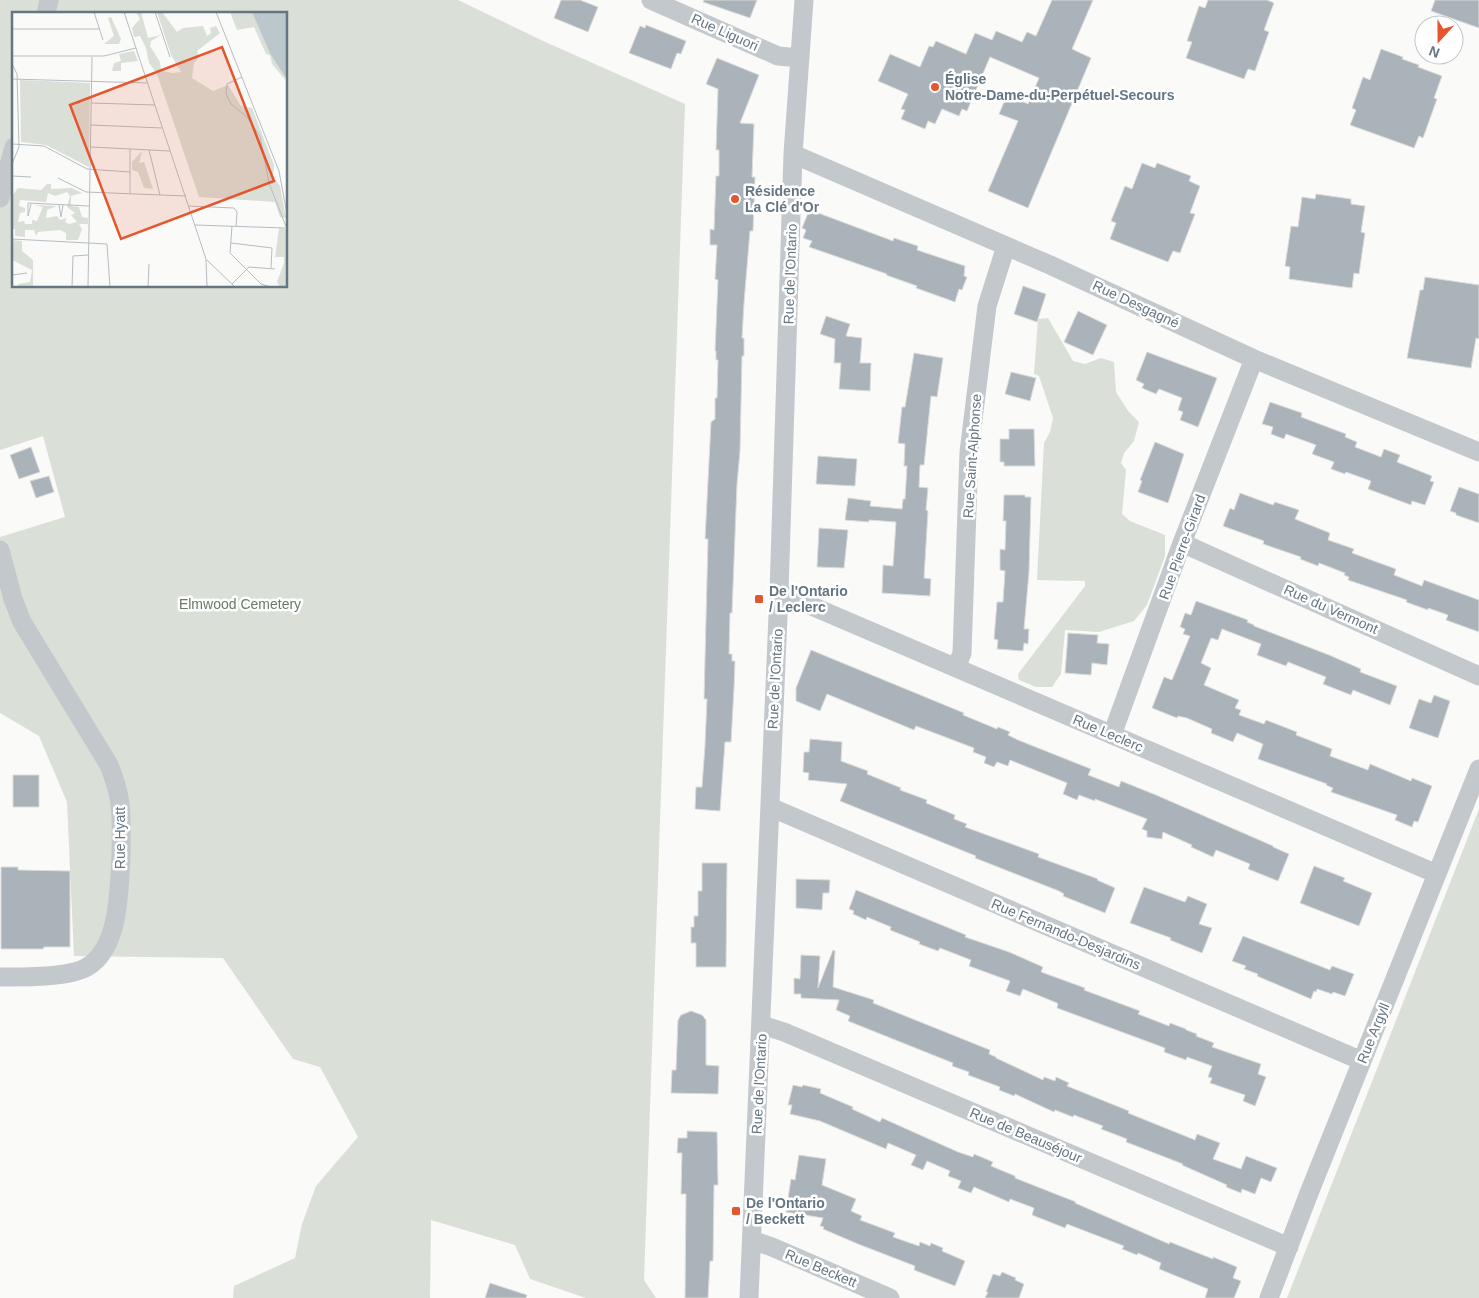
<svg xmlns="http://www.w3.org/2000/svg" width="1479" height="1298" font-family="Helvetica,sans-serif">
<rect width="100%" height="100%" fill="#fafaf8"/>
<path fill="#dadfd7" fill-rule="evenodd" d="M0 0H458L543 41 685 104 644 1280 656 1298H586L530 1279 515 1245 431 1220 430 1298H233L234 1286 295 1258 302 1224 316 1186 358 1137 320 1067 293 1059 223 958 74 956 67 802 39 736 0 713V537L65 517 43 436 0 450ZM14 14H286V286H14Z
M1048 318 1073 361 1085 364 1101 358 1114 362 1116 392 1128 411 1139 422 1134 441 1124 453 1121 463 1126 470 1122 514 1130 521 1165 535V556L1147 605 1134 621 1099 632 1065 630 1061 674 1052 687H1036L1019 680 1018 674 1085 586V581L1037 580 1044 443 1050 432 1053 418 1039 376 1034 374 1038 319Z
M1479 809V1298H1287Z"/>
<path fill="#aab3b9" stroke="#dcdcda" d="M561 0H580L598 7 588 32 554 18Z
M704 0H757L750 18 703 2Z
M1052 0H1093L1072 49 1091 58 1028 208 988 191 1018 121 999 114 1007 95 1028 104 1039 78 990 57 967 111 962 109 959 116 942 109 935 124 928 121 925 129 901 119 905 110 901 109 908 94 878 81 890 54 920 67 929 46 933 47 936 41 966 54 975 33 992 40 996 31 1022 42 1027 32 1036 36Z
M1208 0H1267L1274 3 1264 30 1269 32 1255 71 1248 69 1244 79 1186 58 1192 42 1187 41 1199 6 1205 8Z
M1435 0H1479V28L1431 11Z
M646 25 686 41 681 54 677 53 671 69 629 53 640 26 645 28Z
M1381 49 1403 57 1402 59 1419 65 1418 67 1442 76 1434 98 1437 99 1423 138 1419 136 1414 148 1350 125 1356 110 1352 108 1363 77 1370 80Z
M717 58 759 75 740 123 754 124 752 177H755L753 231H750L744 303 742 338H744V356H742L740 451 737 484 732 613H730L729 654H732V661H735L734 688 731 742H725L720 811 695 809 696 787H702L705 745 707 699H704L708 539H705L711 422 715 419V398H717L718 360H716V351H715L718 280 715 279 717 245H710V229L714 230 716 176H719V150H716L718 89 706 84Z
M1142 163 1155 168 1157 163 1191 176 1189 181 1200 186 1190 213 1195 214 1180 253 1173 251 1168 262 1110 239 1116 223 1111 221 1125 186 1132 189Z
M1316 194 1351 199V204L1365 206 1361 232 1365 233 1359 274 1354 273 1352 288 1289 279 1290 267 1285 266 1291 226 1298 227 1302 197 1315 199Z
M813 211 893 241 894 238 918 246 917 250 965 266 964 276 967 277 962 290 959 289 955 302 916 288 917 286 886 275 887 274 809 247 812 241 803 238 806 230 802 228 808 213 811 214Z
M1425 277 1479 285V339L1476 338 1471 368 1407 358 1420 290H1423Z
M1023 286 1046 294 1037 322 1014 314Z
M1078 311 1107 325 1093 355 1064 342Z
M826 316 850 324 846 336 862 338 860 363H871L870 391 839 389 841 363H834L835 339 820 334Z
M1147 352 1217 378 1198 427 1180 420 1183 412 1178 410 1182 398 1159 389 1156 394 1142 388 1144 384 1136 380Z
M914 353 943 358 937 397 931 396 924 465H920L919 487 928 488 926 510 928 511 924 578 931 579 930 596 882 593 883 565 893 566 896 522 869 520V522L845 520 848 498 871 501 870 506 902 509 903 499H905L907 466H904L905 444 898 443 902 407H905Z
M1011 372 1036 378 1030 401 1005 394Z
M1270 402 1302 413 1301 417 1346 434 1345 437 1357 442 1355 447 1381 457 1384 449 1400 455 1397 462 1432 476 1430 481 1434 482 1425 505 1412 501 1411 505 1368 489 1371 481 1346 472 1345 474 1331 469 1334 462 1312 454 1316 445 1286 434 1284 439 1271 434 1273 427 1262 424Z
M1009 429H1034L1035 466H1004V462H1000V439H1009Z
M1155 442 1184 454 1168 503 1138 492 1142 481 1140 480Z
M31 447 40 472 19 479 10 455Z
M818 456 857 459 855 486 816 484Z
M49 476 54 492 36 498 30 481Z
M1459 487 1479 494V523L1456 515V513L1450 511Z
M1240 493 1273 505 1275 502 1299 510 1295 519 1330 533 1328 540 1354 549 1352 553 1396 569 1394 575 1422 586 1424 580 1479 600V632L1446 620 1448 615 1428 608V610L1406 602 1407 600 1348 580 1349 577 1344 575 1345 573 1319 563 1318 566 1300 559 1301 557 1263 544 1264 541 1223 526 1230 508 1234 510Z
M1004 495H1025V497H1031L1029 572 1024 629H1029L1028 644 1024 643 1023 651 997 649 998 640 994 639 997 602H1003L1005 571 1000 570V549L1005 550 1006 521H1003Z
M819 528 848 530 844 568 817 567Z
M1196 601 1248 620 1247 622 1254 625V626L1329 655 1361 669 1360 672 1397 686 1390 705 1353 690 1351 695 1323 684 1326 677 1288 662 1286 666 1257 655 1261 644 1222 629 1218 640 1211 638 1201 663 1211 668 1204 685 1239 700 1235 708 1241 710 1239 715 1264 724 1266 720 1297 732 1296 735 1332 749 1330 756 1368 770 1370 764 1411 781 1412 778 1432 786 1418 822 1414 821 1412 827 1395 820 1397 815 1331 792 1333 788 1326 785 1327 784 1258 759 1263 744 1237 733 1233 742 1211 733 1212 729 1187 718 1178 716 1177 718 1152 708 1164 677 1172 680 1190 636 1183 634 1185 629 1180 627 1185 613 1191 615Z
M1068 633 1098 635 1097 643 1109 644 1107 665 1092 663 1091 675 1065 673Z
M811 650 964 713 963 715 997 729 998 727 1010 732 1008 735 1018 740 1091 769 1088 775 1119 787 1121 781 1156 795 1273 846V847L1289 854 1278 881 1248 869 1250 864 1216 850 1213 857 1191 847 1192 845 1163 832 1162 839 1147 837V831L1142 829 1147 819 1095 799V801L1079 795 1077 800 1063 794 1067 783 1010 760 1008 766 997 762 994 767 984 763 986 757 973 752 974 748 916 726 914 730 827 694 820 711 796 701V688Z
M1434 695 1450 701 1438 738 1409 728 1419 699 1431 703Z
M810 739 842 742 841 761 868 771 867 774 901 788 900 790 927 800 926 803 955 815 954 819 967 824 965 827 1039 854 1038 857 1098 879 1097 880 1115 888 1105 913 1063 896 1064 894 1059 891 975 858 976 856 840 801 847 784 808 780 809 773 803 772 804 752H809Z
M13 775H39V807H13Z
M702 863H727L726 967H696V943H691V927H694V916H698V891H702Z
M1314 866 1345 878 1343 881 1372 893 1359 926 1300 903Z
M1 867H18V870L70 871V947H44L43 949H1Z
M796 879 830 880 829 893H823L822 910 796 908Z
M1144 887 1185 902 1188 896 1207 904 1199 924 1212 928 1202 953 1170 940 1171 938 1130 923Z
M856 890 966 935 965 937 1009 952 1043 967 1041 972 1085 988 1084 990 1140 1011 1138 1014 1169 1026 1170 1023 1186 1029V1030L1197 1034 1196 1036 1214 1043 1212 1047 1261 1064 1258 1074 1266 1077 1255 1106 1243 1101 1245 1095 1210 1083 1212 1078 1208 1077 1212 1066 1187 1057 1186 1060 1164 1052 1165 1048 1057 1008 1058 1004 1057 1003 1023 989 1020 996 1006 991 1010 981 969 966 971 960 940 948 938 951 919 944 920 942 890 930 891 927 867 917 866 920 853 914 854 911 849 909Z
M1243 936 1330 970 1332 966 1354 974 1345 996 1333 992 1332 994 1317 989 1316 992 1314 991 1311 999 1257 976 1258 974 1244 969 1246 966 1232 961Z
M833 950 835 951 833 987 874 1000 873 1003 990 1050 989 1054 996 1057V1058L1043 1080 1044 1077 1055 1081 1056 1077 1069 1083 1067 1086 1129 1111 1128 1113 1195 1140 1197 1134 1220 1143 1213 1159 1241 1169 1246 1156 1277 1168 1271 1182 1261 1178 1255 1194 1242 1189 1241 1193 1226 1187 1227 1185 1182 1165 1183 1164 1126 1142 1127 1139 1101 1129 1103 1126 1074 1115 1073 1117 1055 1110 1054 1112 1015 1094 1014 1096 999 1090 1000 1087 968 1075 969 1072 952 1066 953 1063 848 1021 850 1016 836 1010 839 1000 801 998V994H794V978L800 979 801 955 820 956 818 988Z
M691 1011 702 1015 706 1020V1065L719 1066 718 1094 671 1093 672 1070H676L678 1020 681 1015Z
M793 1085 802 1087 803 1085 821 1089 820 1093 853 1107 852 1109 880 1122 882 1118 958 1152 973 1157 974 1154 993 1162 991 1166 1015 1176V1178L1076 1202 1075 1203 1169 1244 1170 1242 1213 1259V1257L1237 1267 1233 1278 1241 1281 1234 1298H1205L1208 1289 1159 1269 1161 1263 1138 1253 1137 1255 1122 1249 1124 1246 1067 1224 1065 1228 1032 1215 1034 1208 1010 1199 1009 1202 974 1187 971 1193 958 1188 961 1181 948 1176 950 1171 927 1161 923 1170 911 1165 916 1155 888 1143 886 1149 820 1121 790 1114 792 1105H788Z
M687 1131 717 1132 718 1185H714L713 1261H710L708 1298H685L686 1194H681L682 1153H677L678 1138H687Z
M799 1155 826 1159 822 1185 856 1199 851 1211 862 1216 860 1220 895 1233 893 1237 919 1246 920 1242 930 1246 931 1243 943 1248 942 1251 965 1261 955 1286 914 1270 915 1266 858 1244 823 1229 824 1227 820 1226 823 1218 786 1212 791 1179 795 1180Z
M1002 1272 1016 1278 1015 1280 1024 1284 1019 1298H985L988 1292H986L993 1274 1000 1276Z
M490 1283 527 1295 526 1298H485Z"/>
<g fill="none" stroke-linecap="round" stroke-linejoin="round">
<path stroke="#c3c8cc" stroke-width="19" d="M651 0 778 56 800 58
M46 14 49 0
M793 154 1050 265 1254 359 1479 452
M0 198 14 147
M1182 543 1479 676
M0 550 13 599 22 622 109 765C114 778 119 791 120 805 122 822 121 838 121 855 119 889 120 948 87 967 69 978 22 977 0 977
M779 592 1437 874
M956 668 962 653 969 452 987 306 1006 246
M1112 735 1182 543 1254 359
M770 807 1362 1061
M762 1025 784 1032 1289 1247
M752 1240 772 1247 890 1298
M749 1298 779 592 793 154 804 0
M1269 1298 1309 1193 1479 769"/>
</g>
<g fill="#e4572e" stroke="#fff" stroke-width="2">
<circle cx="935" cy="87" r="5"/>
<circle cx="735" cy="199" r="5"/>
<rect x="754" y="594" width="10" height="10" rx="2.5"/>
<rect x="731" y="1206" width="10" height="10" rx="2.5"/>
</g>
<g text-anchor="middle" dominant-baseline="central" stroke-width="5" stroke-linejoin="round" paint-order="stroke">
<g font-size="14" fill="#657683" stroke="#fff">
<text transform="translate(725 32) rotate(24)">Rue Liguori</text>
<text transform="translate(790 274) rotate(-88)">Rue de l'Ontario</text>
<text transform="translate(1136 304) rotate(25)">Rue Desgagné</text>
<text transform="translate(972 456) rotate(-86)">Rue Saint-Alphonse</text>
<text transform="translate(1182 547) rotate(-70)">Rue Pierre-Girard</text>
<text transform="translate(1331 609) rotate(24)">Rue du Vermont</text>
<text transform="translate(775 679) rotate(-87)">Rue de l'Ontario</text>
<text transform="translate(1108 733) rotate(23)">Rue Leclerc</text>
<text transform="translate(120 838) rotate(-90)">Rue Hyatt</text>
<text transform="translate(1066 934) rotate(23)">Rue Fernando-Desjardins</text>
<text transform="translate(1373 1033) rotate(-68)">Rue Argyll</text>
<text transform="translate(759 1084) rotate(-87)">Rue de l'Ontario</text>
<text transform="translate(1026 1135) rotate(23)">Rue de Beauséjour</text>
<text transform="translate(821 1268) rotate(23)">Rue Beckett</text>
</g>
<g font-size="14" font-weight="bold" fill="#657683" stroke="#fff" text-anchor="start">
<text x="945" y="79">Église<tspan x="945" dy="16">Notre-Dame-du-Perpétuel-Secours</tspan></text>
<text x="745" y="191">Résidence<tspan x="745" dy="16">La Clé d'Or</tspan></text>
<text x="769" y="591">De l'Ontario<tspan x="769" dy="16">/ Leclerc</tspan></text>
<text x="746" y="1203">De l'Ontario<tspan x="746" dy="16">/ Beckett</tspan></text>
</g>
<g font-size="14" fill="#687a64" stroke="#fff">
<text x="240" y="604">Elmwood Cemetery</text>
</g>
</g>
<g transform="translate(12 12)">
<rect width="275" height="275" fill="#fafaf8"/>
<path d="M124 0H129L136 26 149 23 139 29 138 34 148 50 149 58 160 61 169 60 159 43 145 0H150L165 20 171 16 191 14 195 24 199 21 198 16 204 14 208 21 185 39 187 45 182 51 180 66 201 79 216 73 229 94 240 96 262 153 261 164 268 174 274 206 268 205 263 190 187 185 145 62 137 51 134 36 128 24 122 25 120 16 128 7ZM218 0H240L275 70 260 52 258 43 254 42 242 15 225 18ZM99 5 109 27 107 32H92L102 24 96 6ZM122 39 126 49 109 51V59H100L102 51 109 49 107 42ZM8 68 78 71 77 155 34 133 9 130ZM130 139 127 151 132 150 141 177 132 176 126 160 120 158V150ZM35 172H39V177L60 176 70 181 59 184V194L67 195 70 205 76 206V212H67L70 217 66 228H54V221L48 218 26 220 24 224 22 218H13V225L3 224V217H0V184L6 176 29 178ZM55 180 58 184 55 195 63 201 59 203 65 210 57 212 53 210 55 206 48 208 45 204 34 206 35 198 45 194 22 193 31 195 25 209 20 208V212H13L12 209 6 210 8 201 13 200V196L7 194 8 188 34 190 36 181 43 184ZM267 216 275 217V275H268L265 270 272 251V245H263ZM0 228 10 229V239L21 248V275H6V272L18 270 20 258 0 248Z" fill="#dadfd7" fill-rule="evenodd"/>
<path d="M240 0H275V68L258 41Z" fill="#bbc7cb"/>
<path fill="none" stroke="#b5bdc2" stroke-width="1" d="M82 0 91 28M112 0 194 247 195 275M143 0 158 45M204 0 267 159 275 202M0 17H88M0 44H92L124 36M0 52 5 62 7 135 0 152M230 65 215 72 214 82 219 92 235 105 248 124 257 171 275 217M0 67 135 71M79 91 143 93M79 113 150 116M0 132 32 134 75 157 118 160M79 135 158 139M118 137V181M137 138 148 183M0 164 19 165M46 166 74 180 174 184M19 192 16 204V191L77 194M47 193 49 205 51 193M177 194 222 196 225 200 224 214M183 213 273 216M220 214 218 241 249 272 259 275M0 227 95 232 98 275M219 231 260 236 259 256M195 248 223 275M0 263 15 261M220 272 237 255 263 257M60 275 61 244 76 243M76 275 80 45M136 275 137 252"/>
<path fill="#e4572e" fill-opacity="0.15" stroke="#e4572e" stroke-width="2.5" d="M210 35 262 169 109 227 58 93Z"/>
<rect width="275" height="275" fill="none" stroke="#657683" stroke-width="2.5"/>
</g>
<g transform="translate(1439 40) rotate(201)"><circle r="24" fill="#ffffff" stroke="#c1c8cd"/>
<path d="M0-4L9 19L0 12L-9 19Z" fill="#e4572e"/>
<text y="-8" font-size="14" font-weight="bold" text-anchor="middle" fill="#657683">N</text>
</g>
</svg>
